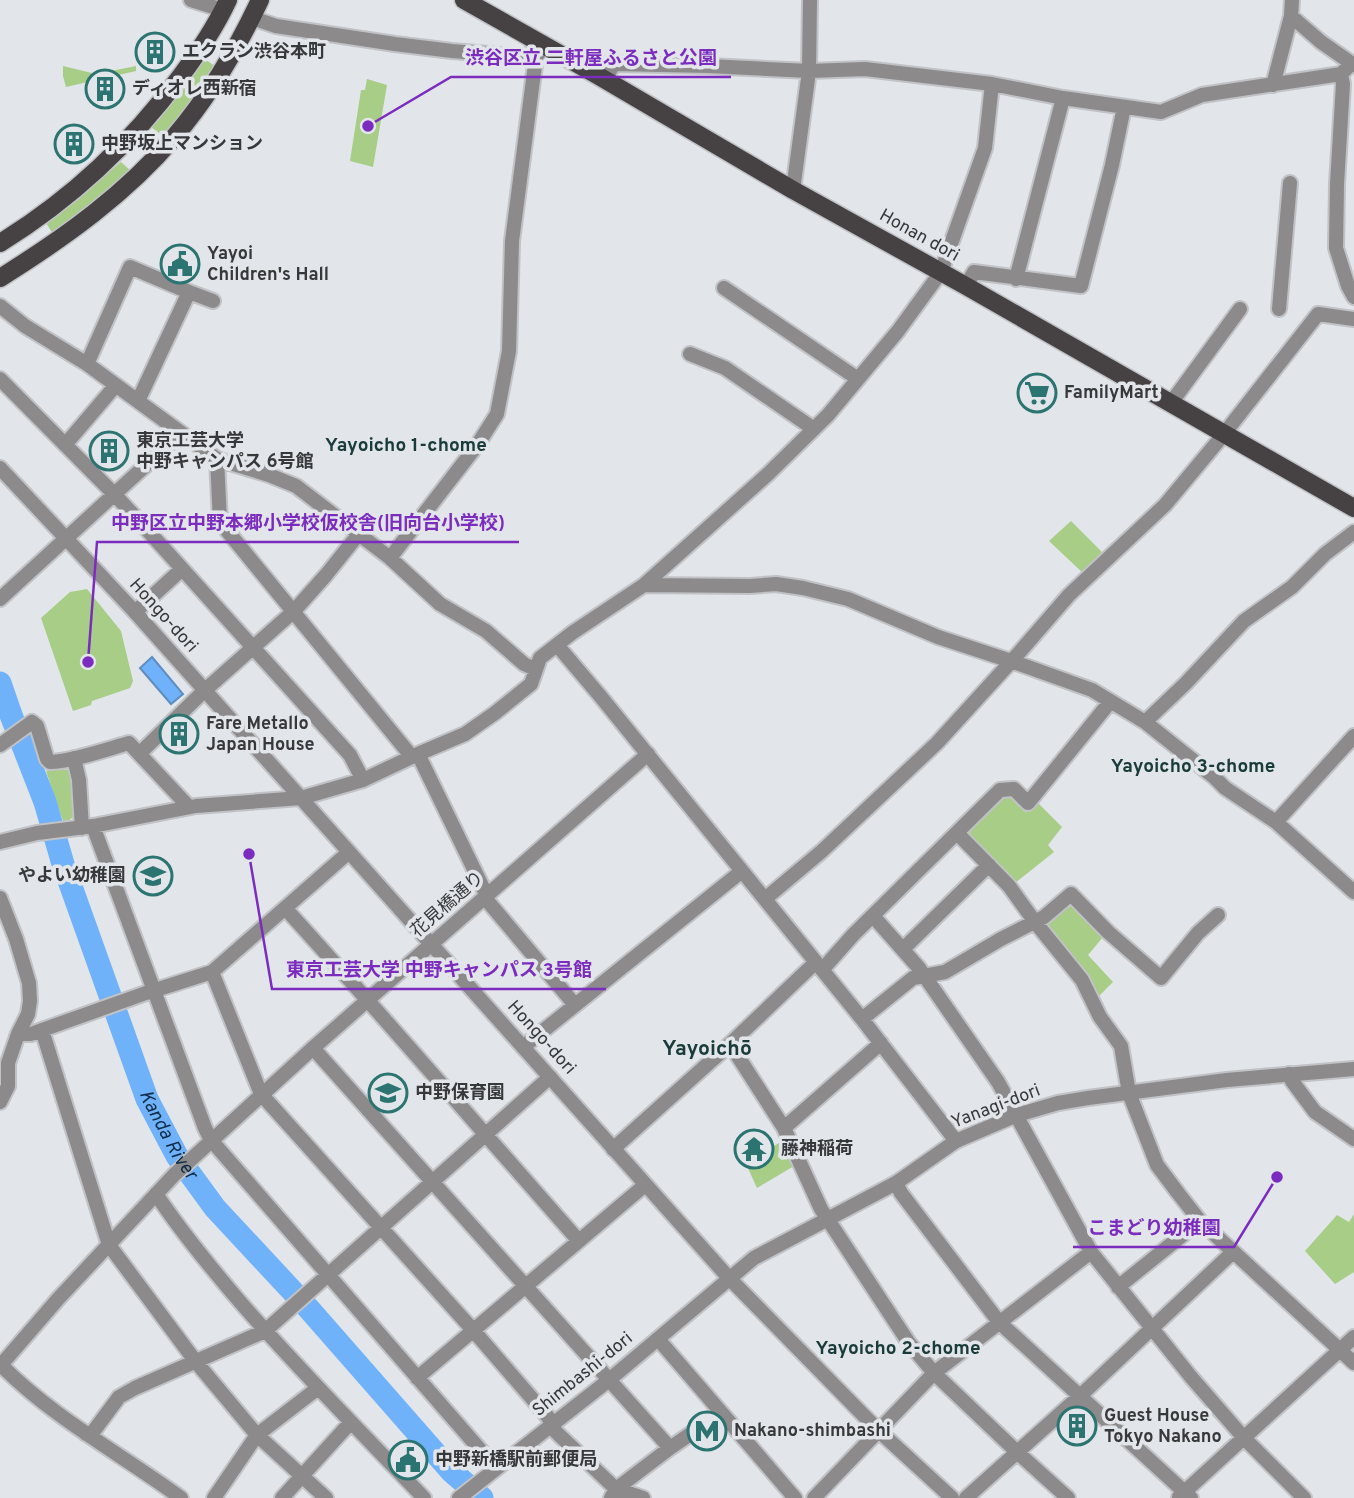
<svg xmlns="http://www.w3.org/2000/svg" width="1354" height="1498" font-family="Overpass,'Noto Sans JP',sans-serif">
<rect width="100%" height="100%" fill="#e2e5e9"/>
<path fill="#a7cd87" d="M205 59 216 67 165 138 151 127Z
M63 66 96 74 136 66V71L66 87 63 76Z
M367 79 387 85 373 167 350 161 361 90H365Z
M121 162 131 171 53 234 46 223Z
M1071 521 1105 555 1084 574 1049 541Z
M87 589 121 631 133 681 130 688 92 701 91 705 73 711 41 618 70 592Z
M58 768 68 770 73 776V817L69 820 63 821 46 771Z
M1000 797 1011 798 1024 811 1027 812 1031 811 1037 802 1062 827 1048 845 1054 852 1015 883 969 836V827Z
M1070 902 1103 937 1088 955 1113 982 1098 997 1087 979 1046 927V921Z
M782 1141 794 1166 757 1188 746 1164Z
M1354 1214V1272L1335 1284 1305 1251 1337 1215 1349 1222Z"/>
<path fill="#6fb2f9" stroke="#5e8dc0" stroke-width="2" d="M152 657 183 694 171 704 140 668Z"/>
<g fill="none" stroke-linecap="round" stroke-linejoin="round">
<path stroke="#6fb2f9" stroke-width="23" id="s1" d="M0 683 11 715 45 802 63 864 147 1099 177 1156 215 1208 309 1309 451 1471 482 1498"/>
<defs>
<path id="minor" d="M191 0 223 10
M1292 0 1291 16 1321 42 1354 65
M252 18 276 26 395 44 452 51 524 57 542 46
M1341 74 1343 84 1337 184 1336 248 1348 286 1354 297
M605 80 612 67 615 64 708 66 809 71 865 69 992 84 1063 98 1161 112 1202 95 1341 74 1351 64
M1273 85 1291 16
M793 190 809 71 810 0
M1016 279 1063 98
M966 286 974 272 1081 286 1112 165 1124 107
M724 288 858 379
M189 292 213 301
M0 306 25 326 87 364 217 459 269 475 296 486 390 558 440 604 486 631 524 664 535 669
M1279 309 1290 183
M690 354 725 368 814 429
M87 364 130 267 189 292 138 401
M0 379 115 495 140 522 350 755 363 780
M1171 403 1240 309
M65 445 116 385
M217 459 220 522 412 757
M390 558 478 444 497 414 509 351 512 241 536 57 544 45
M644 585 750 586 776 584 803 588 848 599 938 637 1011 661 1092 690 1145 722 1214 777 1225 788 1276 822 1354 892
M0 599 181 433
M135 612 182 569
M557 645 601 697 862 1019 956 1141
M1145 722 1186 683 1244 621 1292 587 1325 554 1354 532
M0 745 32 722 37 726 47 759 50 762C70 762 108 749 129 743L189 807
M139 754 204 691 294 611 326 575 358 535
M418 754 487 896
M74 758 79 780 82 828
M1276 822 1354 736
M93 826 205 1128 211 1140 496 1468
M957 833 1009 886 1035 922 1082 980 1100 1017 1121 1046 1129 1093 1157 1165 1178 1193 1200 1221 1354 1363
M0 842 37 833 93 826 196 806 301 798 363 780 418 754 465 734 495 713 531 684 540 658 572 633 644 585 768 474 828 415 898 331 941 272 985 148 992 84
M0 898 16 939 29 983 30 1001 28 1014 18 1034 8 1063V1086L0 1102
M485 898 575 1005
M765 899 822 851 937 743 1018 654 1069 595 1165 505 1224 434 1318 314 1354 319
M285 908C385 1018 481 1130 579 1241
M873 916 919 968 998 1082 1091 1252 1191 1377 1244 1438 1304 1498
M903 949 989 865
M822 970 853 935 1000 790 1014 789 1028 803 1110 702
M212 972 261 1094 473 1330 548 1417 556 1432 616 1489 643 1498
M862 1019 913 978 945 972 1001 939 1044 917 1071 894 1108 932 1161 978 1198 933 1218 915
M42 1030 109 1245 196 1362 257 1435 326 1498
M18 1034H31L42 1030 146 993 212 972 349 852
M730 1044 784 1128 821 1209 909 1343 934 1373 1017 1452 1068 1498
M523 1047 742 871
M313 1048 670 1448
M1289 1074 1292 1081 1315 1112 1354 1139
M784 1128 881 1043
M613 1149 730 1044 816 962
M896 1183 901 1193 999 1322 1191 1498
M156 1194C182 1233 211 1268 241 1303 300 1371 363 1434 424 1498
M1118 1287 1200 1221
M658 1339 795 1498
M0 1364C53 1418 121 1454 181 1498
M417 1378 645 1185
M86 1434 93 1432 119 1397 135 1388 265 1331 550 1077
M1179 1497 1354 1337
M214 1498 257 1435 318 1388
M282 1498 351 1422
M611 1498 616 1489 670 1448 721 1413
M814 1498 934 1373 1091 1252
M966 1498 1080 1396 1233 1252"/>
<path id="tertiary" d="M0 468 135 612 729 1278 879 1431 952 1498
M1 1365 58 1299 174 1175 313 1048 648 754
M459 1498 609 1380 754 1258 896 1183 956 1141 1017 1115 1058 1103 1088 1098 1227 1080 1354 1069"/>
<path id="primary" d="M464 0 597 75 793 190 966 286 1354 508
M0 243C70 200 131 143 180 77 198 53 215 28 228 0
M0 278C64 238 126 194 175 136 210 95 237 49 260 0"/>
</defs>
<use href="#minor" stroke="#c0c2c6" stroke-width="18"/>
<use href="#tertiary" stroke="#c0c2c6" stroke-width="18"/>
<use href="#primary" stroke="#c0c2c6" stroke-width="21"/>
<use href="#minor" stroke="#8c8a8a" stroke-width="14"/>
<use href="#tertiary" stroke="#8c8a8a" stroke-width="14"/>
<use href="#primary" stroke="#464243" stroke-width="18"/>
</g>
<defs>
<symbol id="building-ring" viewBox="-11 -11 22 22"><circle r="9.5" fill="#e2e5e9" stroke="#2b7471" stroke-width="1.5"/><path d="M-4-6H4V6H1V3H-1V6H-4ZM-2.5-4.3h1.7v1.8h-1.7ZM.8-4.3h1.7v1.8H.8ZM-2.5-1h1.7V.8h-1.7ZM.8-1h1.7V.8H.8Z" fill="#2b7471"/></symbol>
<symbol id="civic-ring" viewBox="-11 -11 22 22"><circle r="9.5" fill="#e2e5e9" stroke="#2b7471" stroke-width="1.5"/><path d="M-.6-6.5H3V-4.5H.6V-3L4-1V1h2V6H-6V1h2V-1L-.6-3ZM-1.2 2.5V6h2.4V2.5Z" fill="#2b7471"/></symbol>
<symbol id="supermarket-ring" viewBox="-11 -11 22 22"><circle r="9.5" fill="#e2e5e9" stroke="#2b7471" stroke-width="1.5"/><path d="M-6-5.5h2.5l.6 2H6L4.5 2H-2.5L-4.4-4H-6ZM-1.5 3.2a1.3 1.3 0 1 0 .1 0ZM3 3.2a1.3 1.3 0 1 0 .1 0Z" fill="#2b7471"/></symbol>
<symbol id="school-ring" viewBox="-11 -11 22 22"><circle r="9.5" fill="#e2e5e9" stroke="#2b7471" stroke-width="1.5"/><path d="M0-5L7-2L0 1L-7-2ZM-4 1L0 2.5L4 1V4Q0 6-4 4Z" fill="#2b7471"/></symbol>
<symbol id="temple-ring" viewBox="-11 -11 22 22"><circle r="9.5" fill="#e2e5e9" stroke="#2b7471" stroke-width="1.5"/><path d="M0-6L5-2H3V0L6.5 2.5H4V6H1.5V3h-3V6H-4V2.5H-6.5L-3 0V-2H-5Z" fill="#2b7471"/></symbol>
<symbol id="metro-ring" viewBox="-11 -11 22 22"><circle r="9.5" fill="#e2e5e9" stroke="#2b7471" stroke-width="1.5"/><path d="M-5.5 5V-5H-3L0 0L3-5H5.5V5H3V-.5L0 4L-3-.5V5Z" fill="#2b7471"/></symbol>
</defs>
<g fill-rule="evenodd">
<use href="#building-ring" x="133" y="30" width="44" height="44"/>
<use href="#building-ring" x="83" y="67" width="44" height="44"/>
<use href="#building-ring" x="52" y="122" width="44" height="44"/>
<use href="#civic-ring" x="158" y="242" width="44" height="44"/>
<use href="#supermarket-ring" x="1015" y="371" width="44" height="44"/>
<use href="#building-ring" x="87" y="429" width="44" height="44"/>
<use href="#building-ring" x="157" y="712" width="44" height="44"/>
<use href="#school-ring" x="131" y="854" width="44" height="44"/>
<use href="#school-ring" x="366" y="1071" width="44" height="44"/>
<use href="#temple-ring" x="732" y="1127" width="44" height="44"/>
<use href="#building-ring" x="1055" y="1404" width="44" height="44"/>
<use href="#metro-ring" x="685" y="1409" width="44" height="44"/>
<use href="#civic-ring" x="386" y="1438" width="44" height="44"/>
</g>
<g text-anchor="middle" dominant-baseline="central" stroke-width="7" stroke-linejoin="round" paint-order="stroke">
<g font-size="18" font-weight="bold" fill="#37383a" stroke="#e2e5e9" text-anchor="start">
<text x="182" y="52">エクラン渋谷本町</text>
<text x="132" y="89">ディオレ西新宿</text>
<text x="101" y="144">中野坂上マンション</text>
<text x="207" y="254">Yayoi<tspan x="207" dy="21">Children's Hall</tspan></text>
<text x="1064" y="393">FamilyMart</text>
<text x="136" y="441">東京工芸大学<tspan x="136" dy="21">中野キャンパス 6号館</tspan></text>
<text x="206" y="724">Fare Metallo<tspan x="206" dy="21">Japan House</tspan></text>
<text x="126" y="876" text-anchor="end">やよい幼稚園</text>
<text x="415" y="1093">中野保育園</text>
<text x="781" y="1149">藤神稲荷</text>
<text x="1104" y="1416">Guest House<tspan x="1104" dy="21">Tokyo Nakano</tspan></text>
<text x="734" y="1431">Nakano-shimbashi</text>
<text x="435" y="1460">中野新橋駅前郵便局</text>
</g>
<g font-size="18" fill="#37383a" stroke="#e2e5e9">
<text transform="translate(919 236) rotate(29)">Honan dori</text>
<text transform="translate(163 616) rotate(48)">Hongo-dori</text>
<text transform="translate(448 905) rotate(-41)">花見橋通り</text>
<text transform="translate(541 1038) rotate(48)">Hongo-dori</text>
<text transform="translate(996 1107) rotate(-21)">Yanagi-dori</text>
<text transform="translate(583 1375) rotate(-39)">Shimbashi-dori</text>
</g>
<g font-size="19" font-weight="bold" fill="#193b39" stroke="#e2e5e9">
<text x="406" y="446">Yayoicho 1-chome</text>
<text x="1193" y="767">Yayoicho 3-chome</text>
<text x="898" y="1349">Yayoicho 2-chome</text>
</g>
<g font-size="19" font-style="italic" fill="#0f2b47" stroke="#e2e5e9">
<text stroke="none"><textPath href="#s1" startOffset="483">Kanda River</textPath></text>
</g>
<g font-size="21" font-weight="bold" fill="#193b39" stroke="#e2e5e9">
<text x="707" y="1049">Yayoichō</text>
</g>
</g>
<path fill="none" stroke="#7b2cbf" stroke-width="2.5" d="M368 126L451 77H731M88 662L97 542H519M249 854L272 989H606M1277 1177L1234 1247H1073"/>
<g fill="#7b2cbf" stroke="#e2e5e9" stroke-width="2.5">
<circle cx="368" cy="126" r="7"/>
<circle cx="88" cy="662" r="7"/>
<circle cx="249" cy="854" r="7"/>
<circle cx="1277" cy="1177" r="7"/>
</g>
<g font-size="19" text-anchor="middle" font-weight="bold" fill="#7b2cbf" stroke="#e2e5e9" stroke-width="7" stroke-linejoin="round" paint-order="stroke">
<text x="591" y="64">渋谷区立 二軒屋ふるさと公園</text>
<text x="308" y="529">中野区立中野本郷小学校仮校舎(旧向台小学校)</text>
<text x="439" y="976">東京工芸大学 中野キャンパス 3号館</text>
<text x="1154" y="1234">こまどり幼稚園</text>
</g>
</svg>
